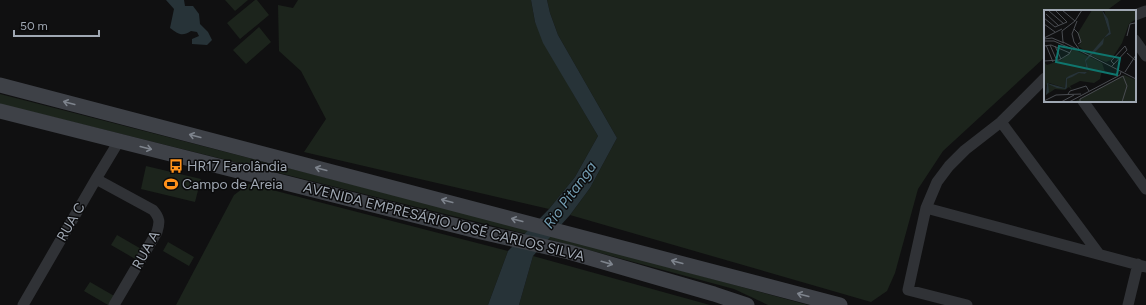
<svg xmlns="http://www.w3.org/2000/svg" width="1146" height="305" font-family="Figtree,sans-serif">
<rect width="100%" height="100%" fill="#101011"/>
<path fill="#1c241c" d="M225 0H248L235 11Z
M255 0H257L269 15 240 39 227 23Z
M298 0H531L535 22 571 90 598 136 575 177 549 209 304 152 326 119 301 71 279 51 278 5 293 8Z
M547 0H1121L1106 11H1045V57L943 151 918 189 895 273 887 291 871 302 570 215 590 188 617 138 558 35 550 13Z
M259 27 271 42 246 64 233 50Z
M0 94 565 239 808 305H768L734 289 563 243 0 104Z
M146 166 201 179 195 202 141 189Z
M249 184 508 251 488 305H176L234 195Z
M117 235 143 250 137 260 111 245Z
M168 242 194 257 189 266 163 251Z
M533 256 710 305H519Z
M90 282 116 297 111 305H108L84 291Z"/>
<path fill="#273338" d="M166 0H184L185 6H193L199 14 200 24 208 32 212 40 207 45 192 44V39L199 36 197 32 191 31C182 37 178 34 170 28L174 9Z
M531 0H547L550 13 558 35 617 138 590 188 570 215 533 256 519 305H488L508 251 549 209 575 177 598 136 543 43 535 22Z"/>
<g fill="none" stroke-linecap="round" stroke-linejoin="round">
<path stroke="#303236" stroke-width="11" d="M1135 15 1146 11
M1135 40 1146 56
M1083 101 1146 189
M1001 122 1099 254
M96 179 153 210C160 218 160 222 157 232L114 305
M926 208 1146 267
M23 305 96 179 119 141
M967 305 908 290 926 208 937 182 949 166 965 150 1001 122 1045 78
M1128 305 1138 264"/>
<path stroke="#3e4147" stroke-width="15" d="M0 85 840 305
M0 111 481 232 569 252 714 294 747 305"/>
</g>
<defs><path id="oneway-shaft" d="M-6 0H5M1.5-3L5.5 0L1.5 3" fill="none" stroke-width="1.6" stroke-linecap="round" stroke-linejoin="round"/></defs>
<g stroke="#7e848d">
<use href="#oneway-shaft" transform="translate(69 103) rotate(-165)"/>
<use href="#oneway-shaft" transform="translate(195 136) rotate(-165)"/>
<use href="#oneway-shaft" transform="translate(146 148) rotate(14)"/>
<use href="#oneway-shaft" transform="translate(321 169) rotate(-165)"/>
<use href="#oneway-shaft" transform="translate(447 201) rotate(-165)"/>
<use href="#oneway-shaft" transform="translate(517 220) rotate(-165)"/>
<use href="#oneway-shaft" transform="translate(677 262) rotate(-165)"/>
<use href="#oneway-shaft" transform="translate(607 263) rotate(16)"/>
<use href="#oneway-shaft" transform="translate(803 295) rotate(-165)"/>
</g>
<defs>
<symbol id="bus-bare" viewBox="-9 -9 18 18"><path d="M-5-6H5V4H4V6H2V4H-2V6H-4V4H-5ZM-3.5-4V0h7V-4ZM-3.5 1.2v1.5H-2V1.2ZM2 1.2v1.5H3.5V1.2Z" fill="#ff921a" stroke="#0b0b0c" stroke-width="2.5" paint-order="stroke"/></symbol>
<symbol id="stadium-bare" viewBox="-9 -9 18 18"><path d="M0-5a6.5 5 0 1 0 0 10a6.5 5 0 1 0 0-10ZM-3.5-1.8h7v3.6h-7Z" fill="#ff921a" stroke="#0b0b0c" stroke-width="2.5" paint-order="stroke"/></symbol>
</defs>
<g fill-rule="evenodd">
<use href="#bus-bare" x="166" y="156" width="20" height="20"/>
<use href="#stadium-bare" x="161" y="174" width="20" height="20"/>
</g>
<g text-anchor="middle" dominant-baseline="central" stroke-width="3" stroke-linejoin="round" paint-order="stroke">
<g font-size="14" fill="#a0a8b3" stroke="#0b0b0c" text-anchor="start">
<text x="187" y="166">HR17 Farolândia</text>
<text x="182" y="184">Campo de Areia</text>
</g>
<g font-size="14" fill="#a0a8b3" stroke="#0b0b0c">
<text transform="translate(71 222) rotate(-60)">RUA C</text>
<text transform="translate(444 222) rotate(14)">AVENIDA EMPRESÁRIO JOSÉ CARLOS SILVA</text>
<text transform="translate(146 250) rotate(-61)">RUA A</text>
</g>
<g font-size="15" font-style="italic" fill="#739db2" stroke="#0b0b0c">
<text transform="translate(570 195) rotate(-54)">Rio Pitanga</text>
</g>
</g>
<g transform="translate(1044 10)">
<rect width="92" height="92" fill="#101011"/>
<path d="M48 0H58L65 22 47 45 34 36 37 33 34 23ZM60 0H92V9L85 14 78 33 67 50 62 52 48 46 60 28 67 24ZM30 39 45 47 41 50 43 62H34L22 68 21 78 5 73 2 75V85L4 74 22 79 23 69 36 62 41 64 44 60 42 51 46 47 58 53 61 62 59 63 58 60 56 69 50 73 36 71 26 76 28 80 25 77 21 80 11 79 2 85 0 52 3 55 17 50ZM80 65 92 70V92H30Z" fill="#1c241c"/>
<path d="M58 0 64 9 67 24 60 28 59 34 42 51 44 58 43 62 41 64 35 63 28 67 23 69V77L22 79 13 78 4 74 5 82 2 85 3 73 21 78 22 68 25 66 34 62H43L41 50 65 22Z" fill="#273338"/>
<path fill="none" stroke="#4a4d52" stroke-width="1" d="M18 0 31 11M38 0 31 11 18 21 19 32 92 69M5 1 20 14M2 4 15 16M0 8 11 17 23 12 11 0M33 11 28 24 30 32 35 39M0 14 11 22M30 19 34 23 37 32 34 34M83 26 86 14 91 13M0 28 18 19M0 29 8 28 20 33M0 31H10L28 39 25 44 15 50 0 51M2 35 9 52M6 35 13 51M0 36 7 35 26 43M11 36 17 49M83 43 92 51M68 56 70 54 83 40 81 36 67 51 70 54M81 62 92 45M24 84 26 81 42 76 45 81M0 91 12 85 37 84M17 92 30 85M25 92 76 65 77 62M36 92V89L79 66 83 76 78 92"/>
<path fill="#0f766e" fill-opacity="0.15" stroke="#0f766e" stroke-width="2" d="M15 36 76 48 73 65 12 52Z"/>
<rect width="92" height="92" fill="none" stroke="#a0a8b3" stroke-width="2"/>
</g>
<path d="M14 30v6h85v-6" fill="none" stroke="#a0a8b3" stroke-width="2"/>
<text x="20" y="30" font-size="12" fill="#a0a8b3" stroke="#0b0b0c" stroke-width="3" paint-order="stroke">50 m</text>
</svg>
